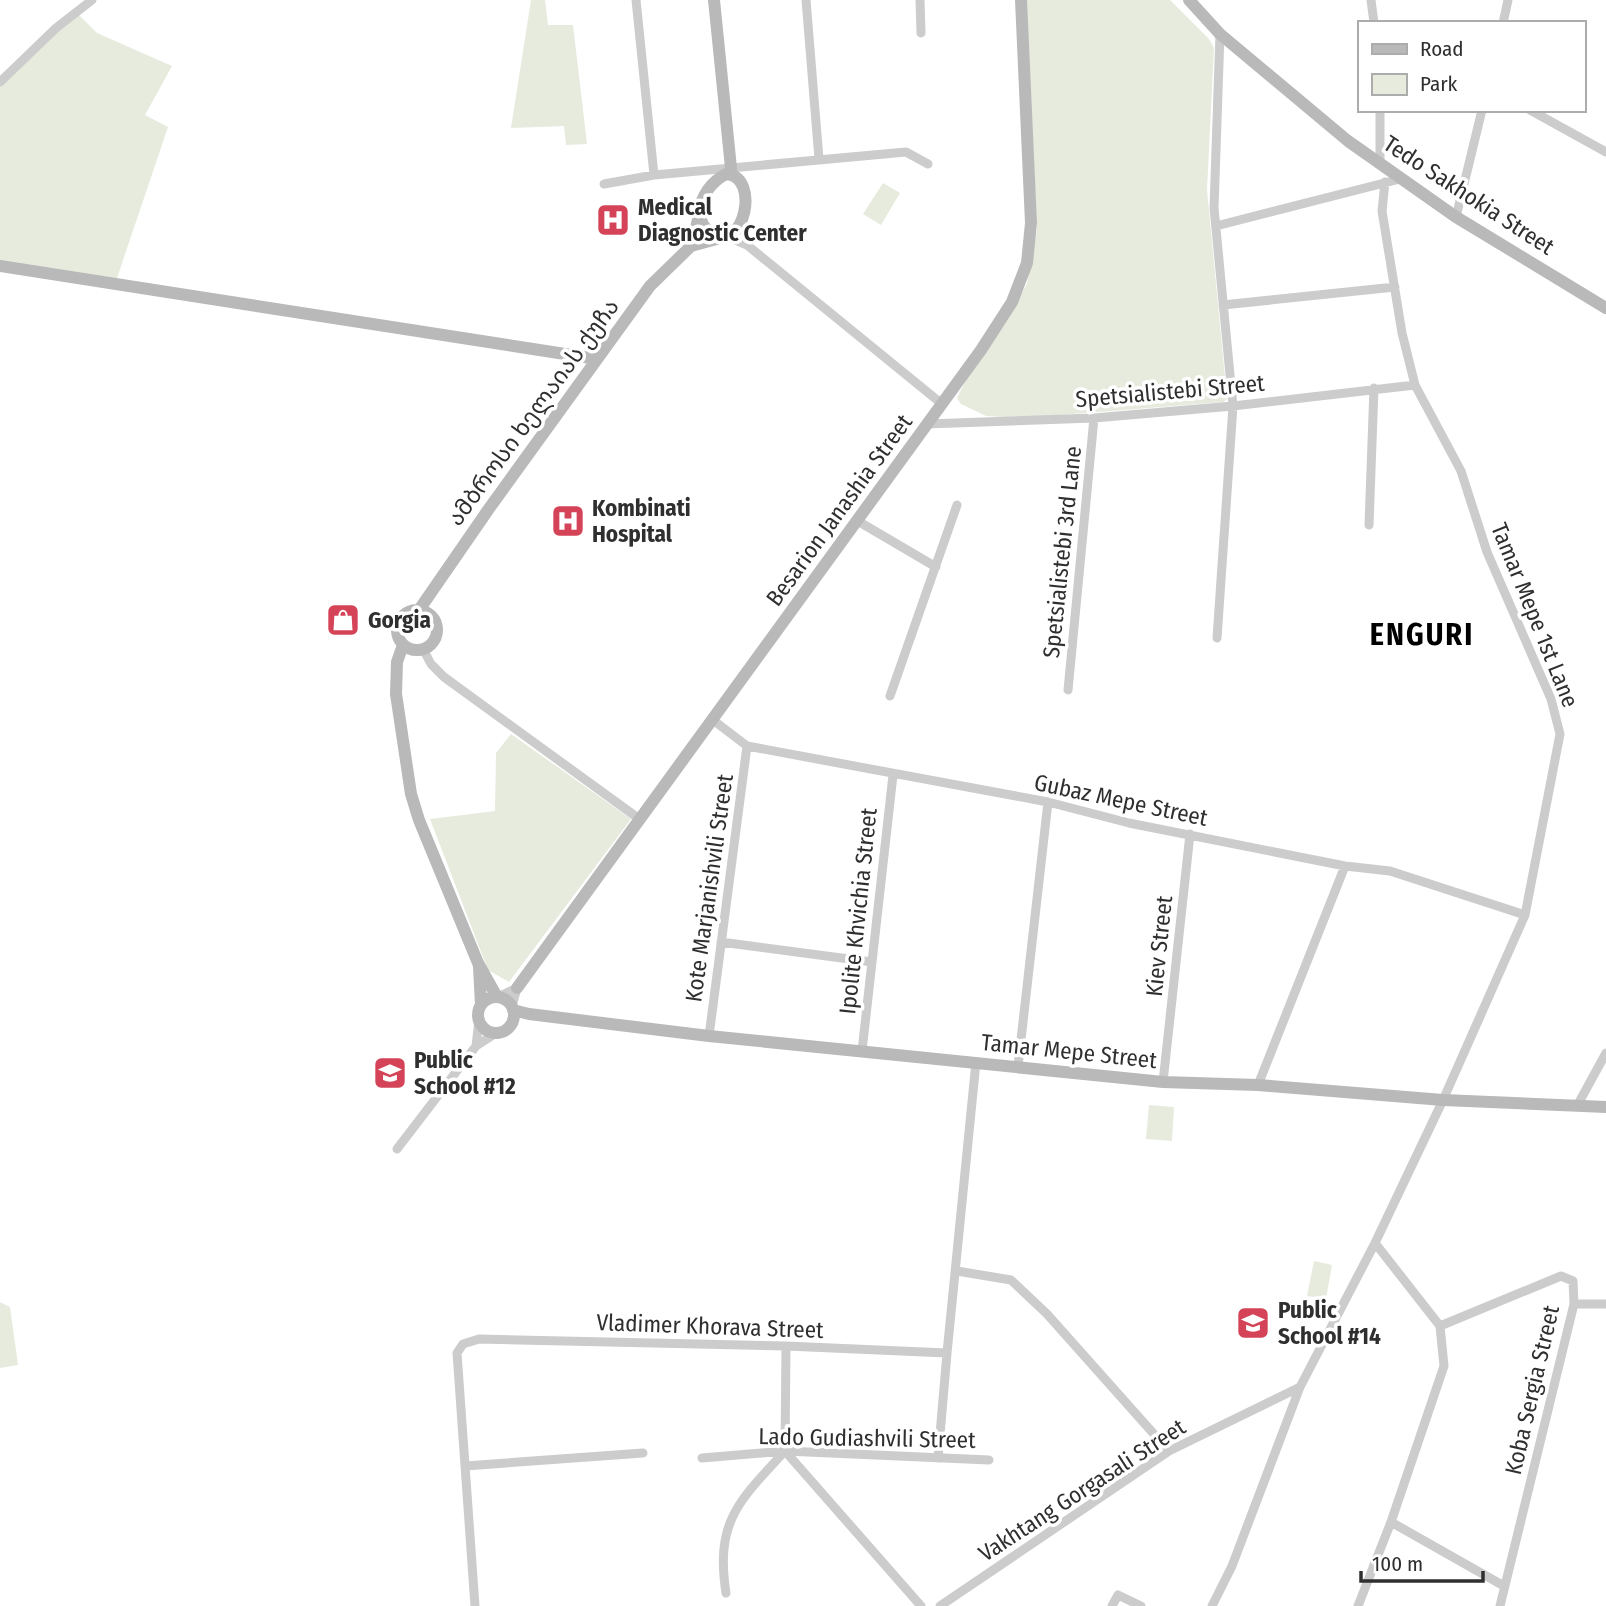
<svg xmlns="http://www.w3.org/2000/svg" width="1606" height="1606" font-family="'Fira Sans Condensed','Noto Sans Georgian',sans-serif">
<rect width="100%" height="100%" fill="#fff"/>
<path fill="#e6ebde" d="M531 0H545L548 25H573L587 144 566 145 564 126 511 128Z
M1026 0H1170L1209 39 1214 48 1207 190 1227 398 1224 402 1023 418 986 416 961 404 957 398 966 380 1004 325 1027 284 1037 230Z
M76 12 97 33 172 66 145 115 168 127 115 284 0 266V82Z
M883 183 900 193 881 225 863 214Z
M511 734 631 819 509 982 488 970 430 819 495 811 496 753Z
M1149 1105 1174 1107 1172 1141 1146 1139Z
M1314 1261 1332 1265 1326 1299 1307 1296Z
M0 1302 10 1307 18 1365 0 1368Z"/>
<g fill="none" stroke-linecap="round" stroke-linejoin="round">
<path stroke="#ccc" stroke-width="9" d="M636 0 654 175
M806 0 819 159
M920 0 921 33
M1371 0 1374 23
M1503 23 1508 0
M0 82 56 28 92 0
M1380 110V163
M1530 110 1606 152
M604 184 654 175 906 152 928 164
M1456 217 1482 110
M1216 226 1400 179
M726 236 747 245 942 404
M1223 305 1395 287
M927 424 1094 418 1233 406 1415 385
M856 520 936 567
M1369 525 1374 388
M1217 638 1233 406 1214 208 1220 34
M423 649 431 664 444 677 638 818
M1068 690 1094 418
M890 696 957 505
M713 720 747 746 1048 802 1129 823 1345 866 1390 871 1525 915
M721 942 872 962
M498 997 517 988
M512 1006 517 988
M709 1036 747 746
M476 1046 479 1020
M862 1051 893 775
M1018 1066 1048 802
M1163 1082 1190 834
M1258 1085 1345 866
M1577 1106 1606 1053
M397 1149 476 1046 496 1033
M957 1271 1011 1280 1047 1314 1169 1451
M1574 1304H1606
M1440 1326 1561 1276 1573 1281 1574 1304 1500 1606
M785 1451 921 1606
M785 1451 786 1346
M702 1458 785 1451 989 1460
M938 1458 947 1353
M465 1466 643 1453
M1391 1522 1504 1586
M726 1593C715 1521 739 1501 785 1451
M475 1606 457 1353 463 1344 479 1339 786 1346 947 1353 976 1062
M940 1606 1169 1451 1300 1387 1375 1243 1443 1100 1525 915 1560 734 1551 699 1487 552 1461 471 1415 385 1402 333 1382 211 1385 182
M1112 1606 1118 1595 1141 1606
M1212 1606 1232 1566 1300 1387
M1358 1606 1391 1522 1444 1366 1440 1326 1375 1243"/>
<path stroke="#b9b9b9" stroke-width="12" d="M714 0 731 168
M1189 0 1220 34 1348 141 1456 217 1606 308
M726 174C761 176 744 253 713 234 704 229 700 221 699 212 702 195 711 182 726 174Z
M691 246 724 237
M0 266 597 359
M397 630a20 20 0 1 1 40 0a20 20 0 1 1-40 0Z
M419 610 488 510 650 286 691 246 699 216
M403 645 397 662 396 694 411 794 419 820 478 963 497 997
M479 967 481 1005
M517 988 981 350 1012 302 1027 263 1031 223 1021 0
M478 1015a18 18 0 1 1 36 0a18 18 0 1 1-36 0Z
M513 1010 529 1014 709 1036 1163 1082 1258 1085 1443 1100 1606 1107"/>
</g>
<defs>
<symbol id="hospital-square" viewBox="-11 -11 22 22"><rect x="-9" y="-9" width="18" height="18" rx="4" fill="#d44357" stroke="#fff"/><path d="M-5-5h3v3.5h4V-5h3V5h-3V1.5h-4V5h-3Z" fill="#fff"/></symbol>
<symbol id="shop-square" viewBox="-11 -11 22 22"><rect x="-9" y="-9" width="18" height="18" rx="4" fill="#d44357" stroke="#fff"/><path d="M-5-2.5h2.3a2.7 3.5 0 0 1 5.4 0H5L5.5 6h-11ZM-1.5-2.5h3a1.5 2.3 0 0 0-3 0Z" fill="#fff"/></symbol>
<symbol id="school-square" viewBox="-11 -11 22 22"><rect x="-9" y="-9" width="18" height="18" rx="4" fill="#d44357" stroke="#fff"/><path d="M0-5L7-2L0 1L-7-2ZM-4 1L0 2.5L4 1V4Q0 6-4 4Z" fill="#fff"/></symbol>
</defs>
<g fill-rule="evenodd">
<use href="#hospital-square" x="594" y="201" width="38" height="38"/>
<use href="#hospital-square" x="549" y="502" width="38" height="38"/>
<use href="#shop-square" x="324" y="601" width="38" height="38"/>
<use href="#school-square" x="371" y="1054" width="38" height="38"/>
<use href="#school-square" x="1234" y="1304" width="38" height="38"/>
</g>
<g text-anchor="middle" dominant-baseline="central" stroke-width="7" stroke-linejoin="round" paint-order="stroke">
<g font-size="23" fill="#2f2f2f" stroke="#fff">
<text transform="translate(1469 195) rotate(33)">Tedo Sakhokia Street</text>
<text transform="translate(1170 391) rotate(-5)">Spetsialistebi Street</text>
<text transform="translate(533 412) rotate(-54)">ამბროსი ხელაიას ქუჩა</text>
<text transform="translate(839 510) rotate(-54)">Besarion Janashia Street</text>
<text transform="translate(1062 552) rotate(-84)">Spetsialistebi 3rd Lane</text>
<text transform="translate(1535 615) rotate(68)">Tamar Mepe 1st Lane</text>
<text transform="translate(1121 800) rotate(12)">Gubaz Mepe Street</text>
<text transform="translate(709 888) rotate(-82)">Kote Marjanishvili Street</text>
<text transform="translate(858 911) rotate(-84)">Ipolite Khvichia Street</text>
<text transform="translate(1159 946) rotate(-84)">Kiev Street</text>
<text transform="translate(1069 1051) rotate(6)">Tamar Mepe Street</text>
<text transform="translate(710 1326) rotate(2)">Vladimer Khorava Street</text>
<text transform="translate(1532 1390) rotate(-77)">Koba Sergia Street</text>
<text transform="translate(867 1438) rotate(1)">Lado Gudiashvili Street</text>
<text transform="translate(1082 1490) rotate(-33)">Vakhtang Gorgasali Street</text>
</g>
<g font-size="23" font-weight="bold" fill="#2f2f2f" stroke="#fff" text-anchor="start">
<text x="638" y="207">Medical<tspan x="638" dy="26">Diagnostic Center</tspan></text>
<text x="592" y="508">Kombinati<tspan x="592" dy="26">Hospital</tspan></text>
<text x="368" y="620">Gorgia</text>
<text x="414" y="1060">Public<tspan x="414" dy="26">School #12</tspan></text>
<text x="1278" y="1310">Public<tspan x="1278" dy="26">School #14</tspan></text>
</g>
<g font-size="30" font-weight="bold" letter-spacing="2" fill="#000" stroke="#fff">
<text x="1422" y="635">ENGURI</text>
</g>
</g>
<rect x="1358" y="21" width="228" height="91" fill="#ffffff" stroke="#acacac" stroke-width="2"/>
<rect x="1372" y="44" width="35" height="10" fill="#b9b9b9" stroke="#acacac" stroke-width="2"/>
<text x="1420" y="56" font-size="21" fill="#2f2f2f">Road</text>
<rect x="1372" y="74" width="35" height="21" fill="#e6ebde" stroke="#acacac" stroke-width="2"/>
<text x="1420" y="91" font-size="21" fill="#2f2f2f">Park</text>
<path d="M1361 1571v10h122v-10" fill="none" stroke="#2f2f2f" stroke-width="3.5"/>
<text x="1372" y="1571" font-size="21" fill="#2f2f2f" stroke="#ffffff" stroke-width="5" paint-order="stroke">100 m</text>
</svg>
